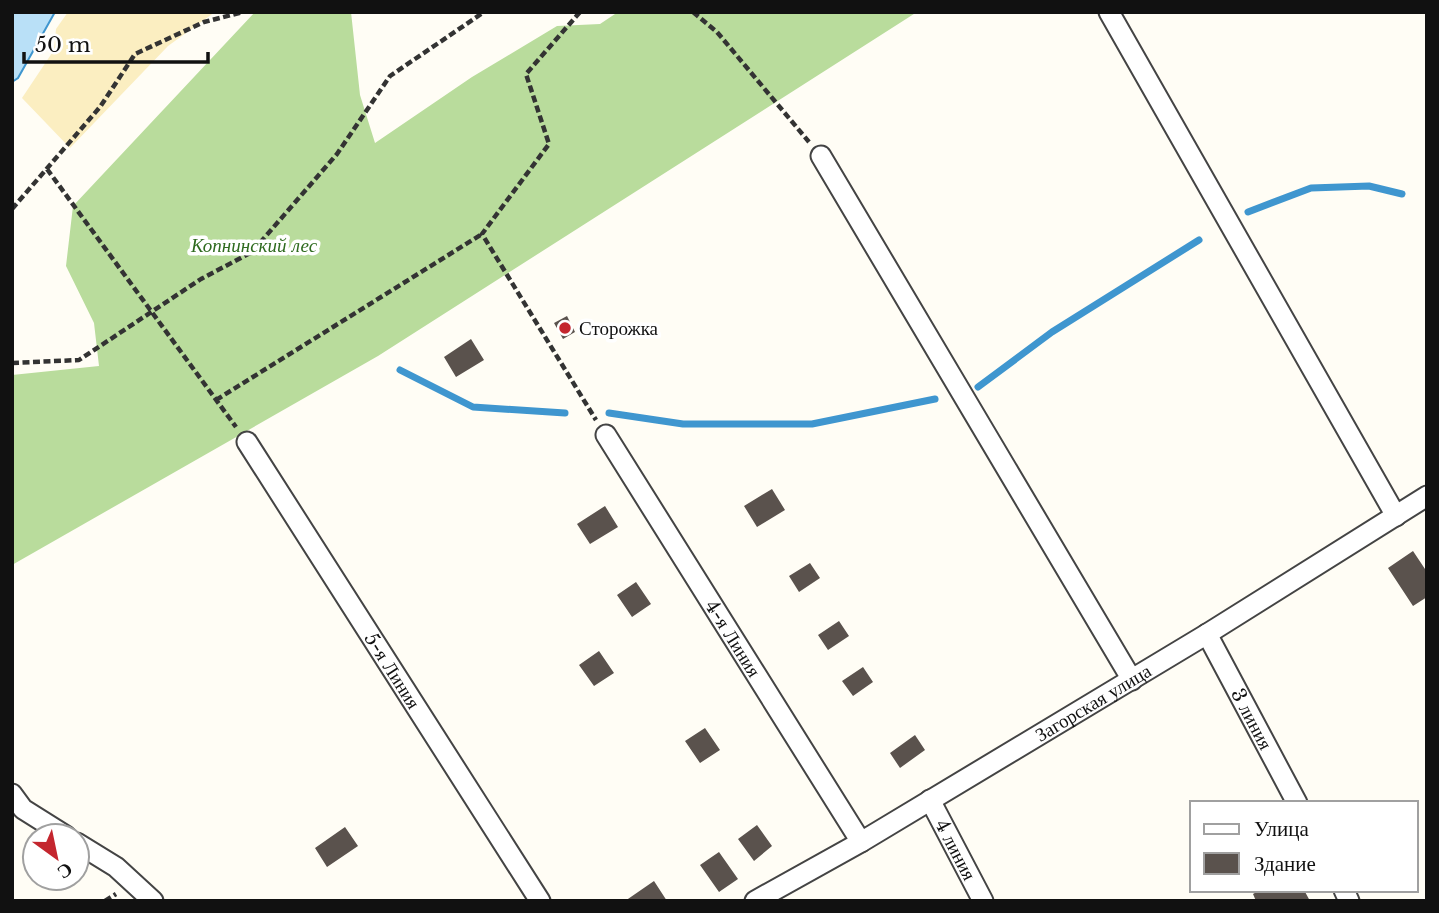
<svg xmlns="http://www.w3.org/2000/svg" width="1439" height="913" font-family="'Libre Baskerville',serif">
<rect width="100%" height="100%" fill="#fffdf5"/>
<path fill="#b9dc9c" d="M255 12H351L360 95 375 143 472 77 557 26 600 24 618 12H917L378 356 12 565V375L99 366 94 323 66 266 73 206Z"/>
<path fill="#fbeec1" d="M68 12H215L168 46 70 148 22 98 54 50 56 29Z"/>
<path fill="#b9e0f7" stroke="#3f96cf" stroke-width="2" d="M12 12H55L18 78 12 82Z"/>
<g fill="none" stroke-linecap="round" stroke-linejoin="round">
<path stroke="#3f96cf" stroke-width="7" d="M1248 212 1311 188 1369 186 1402 194
M400 370 473 407 565 413
M978 387 1052 332 1199 240
M609 413 683 424H812L935 399"/>
</g>
<path fill="#5a524d" d="M567 316 575 332 563 339 554 323Z
M471 339 484 360 456 377 444 357Z
M772 489 785 510 757 527 744 506Z
M605 506 618 527 590 544 577 524Z
M1413 551 1427 572V597L1413 606 1388 568Z
M810 563 820 578 799 592 789 576Z
M636 582 651 604 632 617 617 595Z
M839 621 849 636 828 650 818 635Z
M599 651 614 673 594 686 579 665Z
M863 667 873 682 853 696 842 681Z
M705 728 720 750 700 763 685 741Z
M915 735 925 750 900 768 890 753Z
M757 825 772 846 754 861 738 839Z
M345 827 358 846 327 867 315 848Z
M719 852 738 879 719 892 700 865Z
M654 881 667 901H625Z
M1260 890H1304L1310 901H1256L1253 894Z"/>
<g fill="none" stroke-linecap="round" stroke-linejoin="round">
<defs>
<g id="minor">
<path d="M1109 12 1396 516"/>
<path d="M821 156 1132 680"/>
<path id="s1" d="M606 435 861 842"/>
<path id="s2" d="M247 442 540 901"/>
<path id="s3" d="M1207 634 1297 803"/>
<path d="M12 794 23 809 66 836"/>
<path id="s4" d="M930 800 983 901"/>
<path d="M77 843 116 867 153 901"/>
<path d="M1344 890 1349 901"/>
<path id="s5" d="M755 901 861 842 1207 634 1427 496"/>
</g>
</defs>
<use href="#minor" stroke="#444" stroke-width="23"/>
<path stroke="#333" stroke-width="4.5" stroke-dasharray="7 3.5" stroke-linecap="butt" d="M580 12 526 74 549 144 482 234 596 420
M693 12 717 32 809 142
M47 169 236 427
M12 209 100 107 135 54 204 22 243 12
M12 363 79 360 201 279 252 252 337 154 390 76 484 12
M216 400 482 234
M105 901 116 894"/>
<use href="#minor" stroke="#fff" stroke-width="19"/>
</g>
<circle fill="#c4262e" stroke="#fff" stroke-width="2.5" cx="565" cy="328" r="7"/>
<g text-anchor="middle" dominant-baseline="central" stroke-width="7" stroke-linejoin="round" paint-order="stroke">
<g font-size="19" font-style="italic" fill="#2f6b1f" stroke="#fff">
<text x="254" y="245">Копнинский лес</text>
</g>
<g font-size="19" fill="#111" stroke="#fff" text-anchor="start">
<text x="579" y="328">Сторожка</text>
</g>
<g font-size="19" fill="#111" stroke="#fff">
<text stroke="none"><textPath href="#s1" startOffset="240">4-я Линия</textPath></text>
<text stroke="none"><textPath href="#s2" startOffset="271">5-я Линия</textPath></text>
<text stroke="none"><textPath href="#s5" startOffset="392">Загорская улица</textPath></text>
<text stroke="none"><textPath href="#s3" startOffset="96">3 линия</textPath></text>
<text stroke="none"><textPath href="#s4" startOffset="56">4 линия</textPath></text>
</g>
</g>
<rect width="1439" height="913" fill="none" stroke="#111111" stroke-width="28"/>
<rect x="1190" y="801" width="228" height="91" fill="#ffffff" stroke="#a0a0a0" stroke-width="2"/>
<rect x="1204" y="824" width="35" height="10" fill="#ffffff" stroke="#a0a0a0" stroke-width="2"/>
<text x="1254" y="836" font-size="21" fill="#111111">Улица</text>
<rect x="1204" y="853" width="35" height="21" fill="#5a524d" stroke="#a0a0a0" stroke-width="2"/>
<text x="1254" y="871" font-size="21" fill="#111111">Здание</text>
<g transform="translate(56 857) rotate(147)"><circle r="33" fill="#ffffff" stroke="#a0a0a0" stroke-width="2"/>
<path d="M0-5L12 26L0 18L-12 26Z" fill="#c4262e"/>
<text y="-10" font-size="19" font-weight="bold" text-anchor="middle" fill="#111111">С</text>
</g>
<path d="M24 52v10h184v-10" fill="none" stroke="#111111" stroke-width="3.5"/>
<text x="35" y="52" font-size="21" fill="#111111" stroke="#ffffff" stroke-width="5" paint-order="stroke">50 m</text>
</svg>
